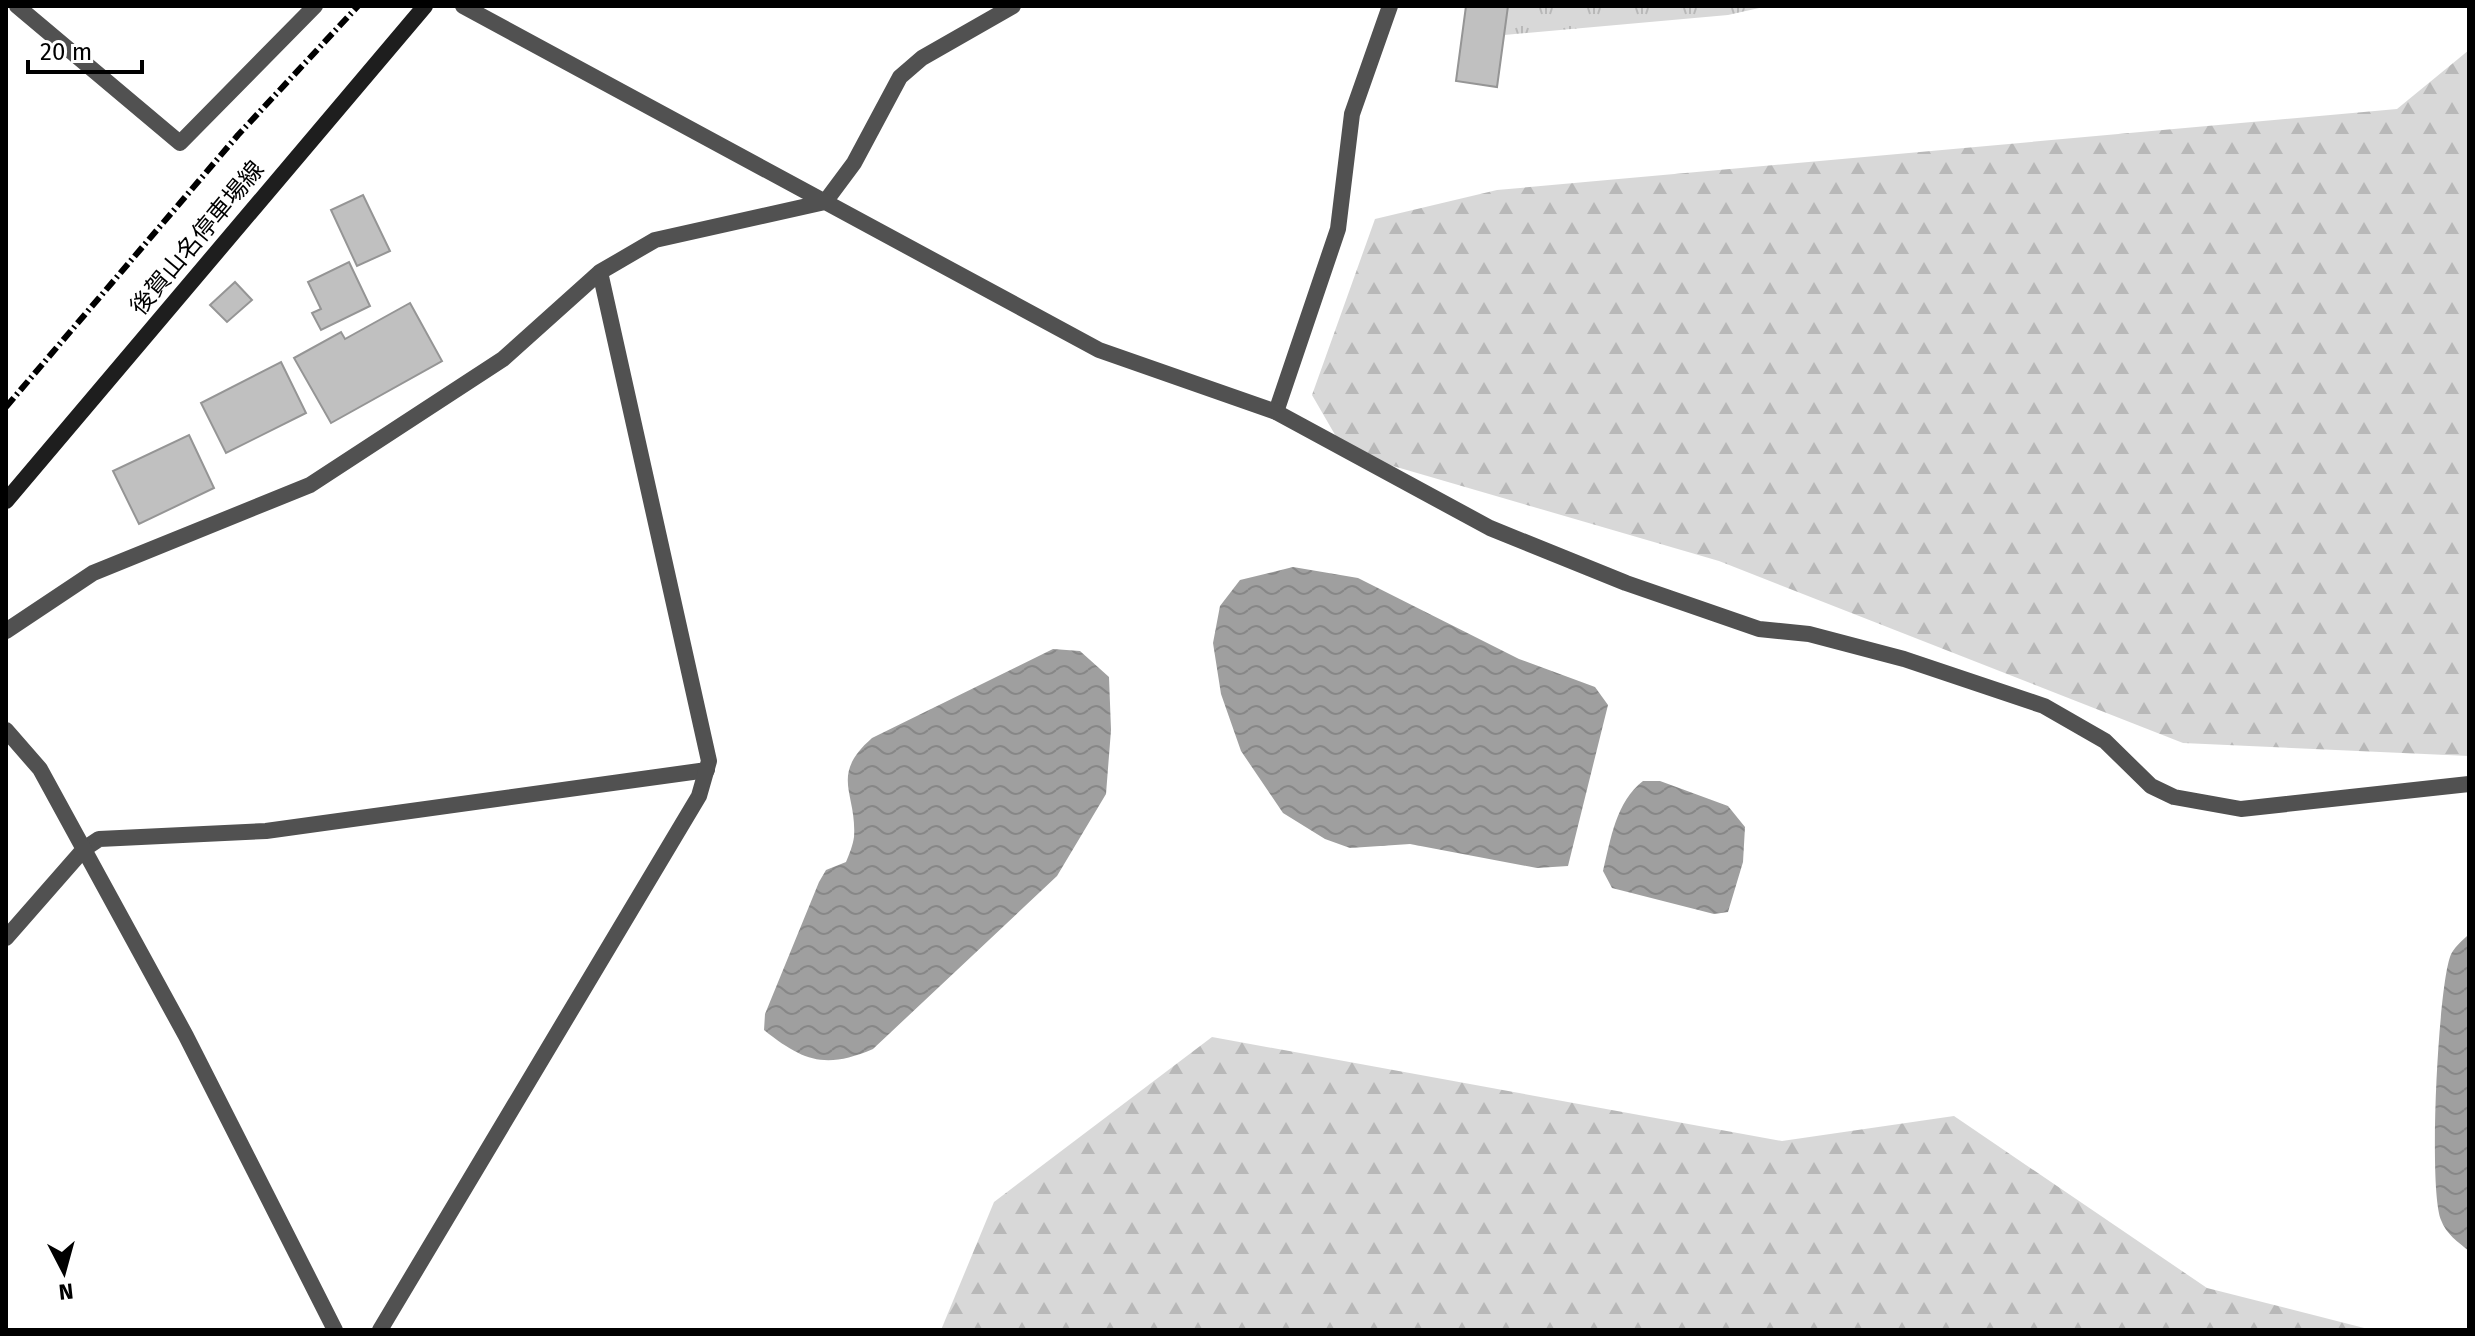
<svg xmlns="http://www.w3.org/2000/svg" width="2475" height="1336" font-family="'Fira Sans','Noto Sans JP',sans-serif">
<defs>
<pattern id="grass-tufts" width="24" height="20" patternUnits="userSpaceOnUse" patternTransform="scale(2)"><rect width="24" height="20" fill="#d8d8d8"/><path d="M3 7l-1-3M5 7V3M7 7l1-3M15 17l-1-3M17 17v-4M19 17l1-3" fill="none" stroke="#b8b8b8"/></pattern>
<pattern id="forest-firs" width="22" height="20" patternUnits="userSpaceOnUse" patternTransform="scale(2)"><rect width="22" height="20" fill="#d8d8d8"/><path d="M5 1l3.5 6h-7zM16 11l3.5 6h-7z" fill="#b8b8b8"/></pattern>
<pattern id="water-waves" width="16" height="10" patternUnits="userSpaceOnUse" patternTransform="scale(2)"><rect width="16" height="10" fill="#9f9f9f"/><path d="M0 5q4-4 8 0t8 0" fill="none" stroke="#878787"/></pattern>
</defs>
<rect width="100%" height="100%" fill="#fff"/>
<path fill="url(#grass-tufts)" d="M1508 6H1768L1728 15 1504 35Z"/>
<path fill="url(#forest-firs)" d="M2469 50V756L2183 743 1719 561 1345 452 1312 395 1375 219 1497 190 2397 109Z
M1212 1037 1782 1141 1954 1116 2207 1288 2372 1330H941L994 1202Z"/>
<path fill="url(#water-waves)" d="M1293 567 1358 578 1519 659 1595 687 1608 705 1568 866 1537 868 1410 844 1350 848 1325 839 1283 813 1241 751 1221 694 1213 643 1220 606 1240 580Z
M1053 649 1080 651 1109 677 1111 730 1106 794 1057 876 873 1049C826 1069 804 1062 764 1030L765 1014 819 882 826 870 846 862C849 855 853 845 854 837 857 792 829 776 872 738Z
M1643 781H1660L1728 806 1745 827 1743 862 1728 912 1714 914 1612 888 1603 871C1611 838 1616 802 1643 781Z
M2469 934V1251C2458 1242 2446 1234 2441 1220 2428 1187 2438 992 2450 957 2452 949 2463 940 2469 934Z"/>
<path fill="#c0c0c0" stroke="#959595" stroke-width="2" d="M1466 6H1508L1497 87 1456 81Z
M363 195 390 251 357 266 331 210Z
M349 262 370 306 321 330 312 313 321 309 308 282Z
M235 282 252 300 227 322 210 305Z
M410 303 442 361 331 423 294 358 341 332 345 339Z
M281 362 306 413 226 453 201 403Z
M189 435 214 488 139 524 113 471Z"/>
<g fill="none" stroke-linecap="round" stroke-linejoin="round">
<path stroke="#515151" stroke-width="16" d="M825 202 854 163 900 77 922 58 1013 6
M1276 412 1338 229 1352 114 1390 6
M84 849 99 839 266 831 707 770"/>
<path stroke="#515151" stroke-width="16" d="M17 6 180 143 315 6
M463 6 1099 350 1276 412 1490 528 1626 583 1759 629 1809 634 1904 659 2044 706 2105 741 2151 786 2174 797 2241 809 2469 784
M6 631 93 573 310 485 503 359 600 272
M6 730 40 769 186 1036 335 1330
M6 938 84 849
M380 1330 699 796 709 761 600 272 655 240 825 202"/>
<path stroke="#1e1e1e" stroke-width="16" d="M6 501 425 6"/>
<path stroke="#000" stroke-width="6" stroke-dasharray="12 4 2 4" stroke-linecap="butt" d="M6 407 238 135 358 6"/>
</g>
<g text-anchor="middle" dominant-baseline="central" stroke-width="7" stroke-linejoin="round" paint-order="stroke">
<g font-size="24" fill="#000" stroke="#fff">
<text transform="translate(197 238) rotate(-50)">後賀山名停車場線</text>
</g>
</g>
<rect width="2475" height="1336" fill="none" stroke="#000000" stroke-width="16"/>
<g transform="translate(64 1272) rotate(174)" stroke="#ffffff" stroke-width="6" paint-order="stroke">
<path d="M0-6L14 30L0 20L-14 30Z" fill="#000000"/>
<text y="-12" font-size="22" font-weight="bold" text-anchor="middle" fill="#000000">N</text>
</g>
<path d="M28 60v12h114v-12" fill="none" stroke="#000000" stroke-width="4"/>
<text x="40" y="60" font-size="24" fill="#000000" stroke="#ffffff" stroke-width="6" paint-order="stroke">20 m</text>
</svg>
